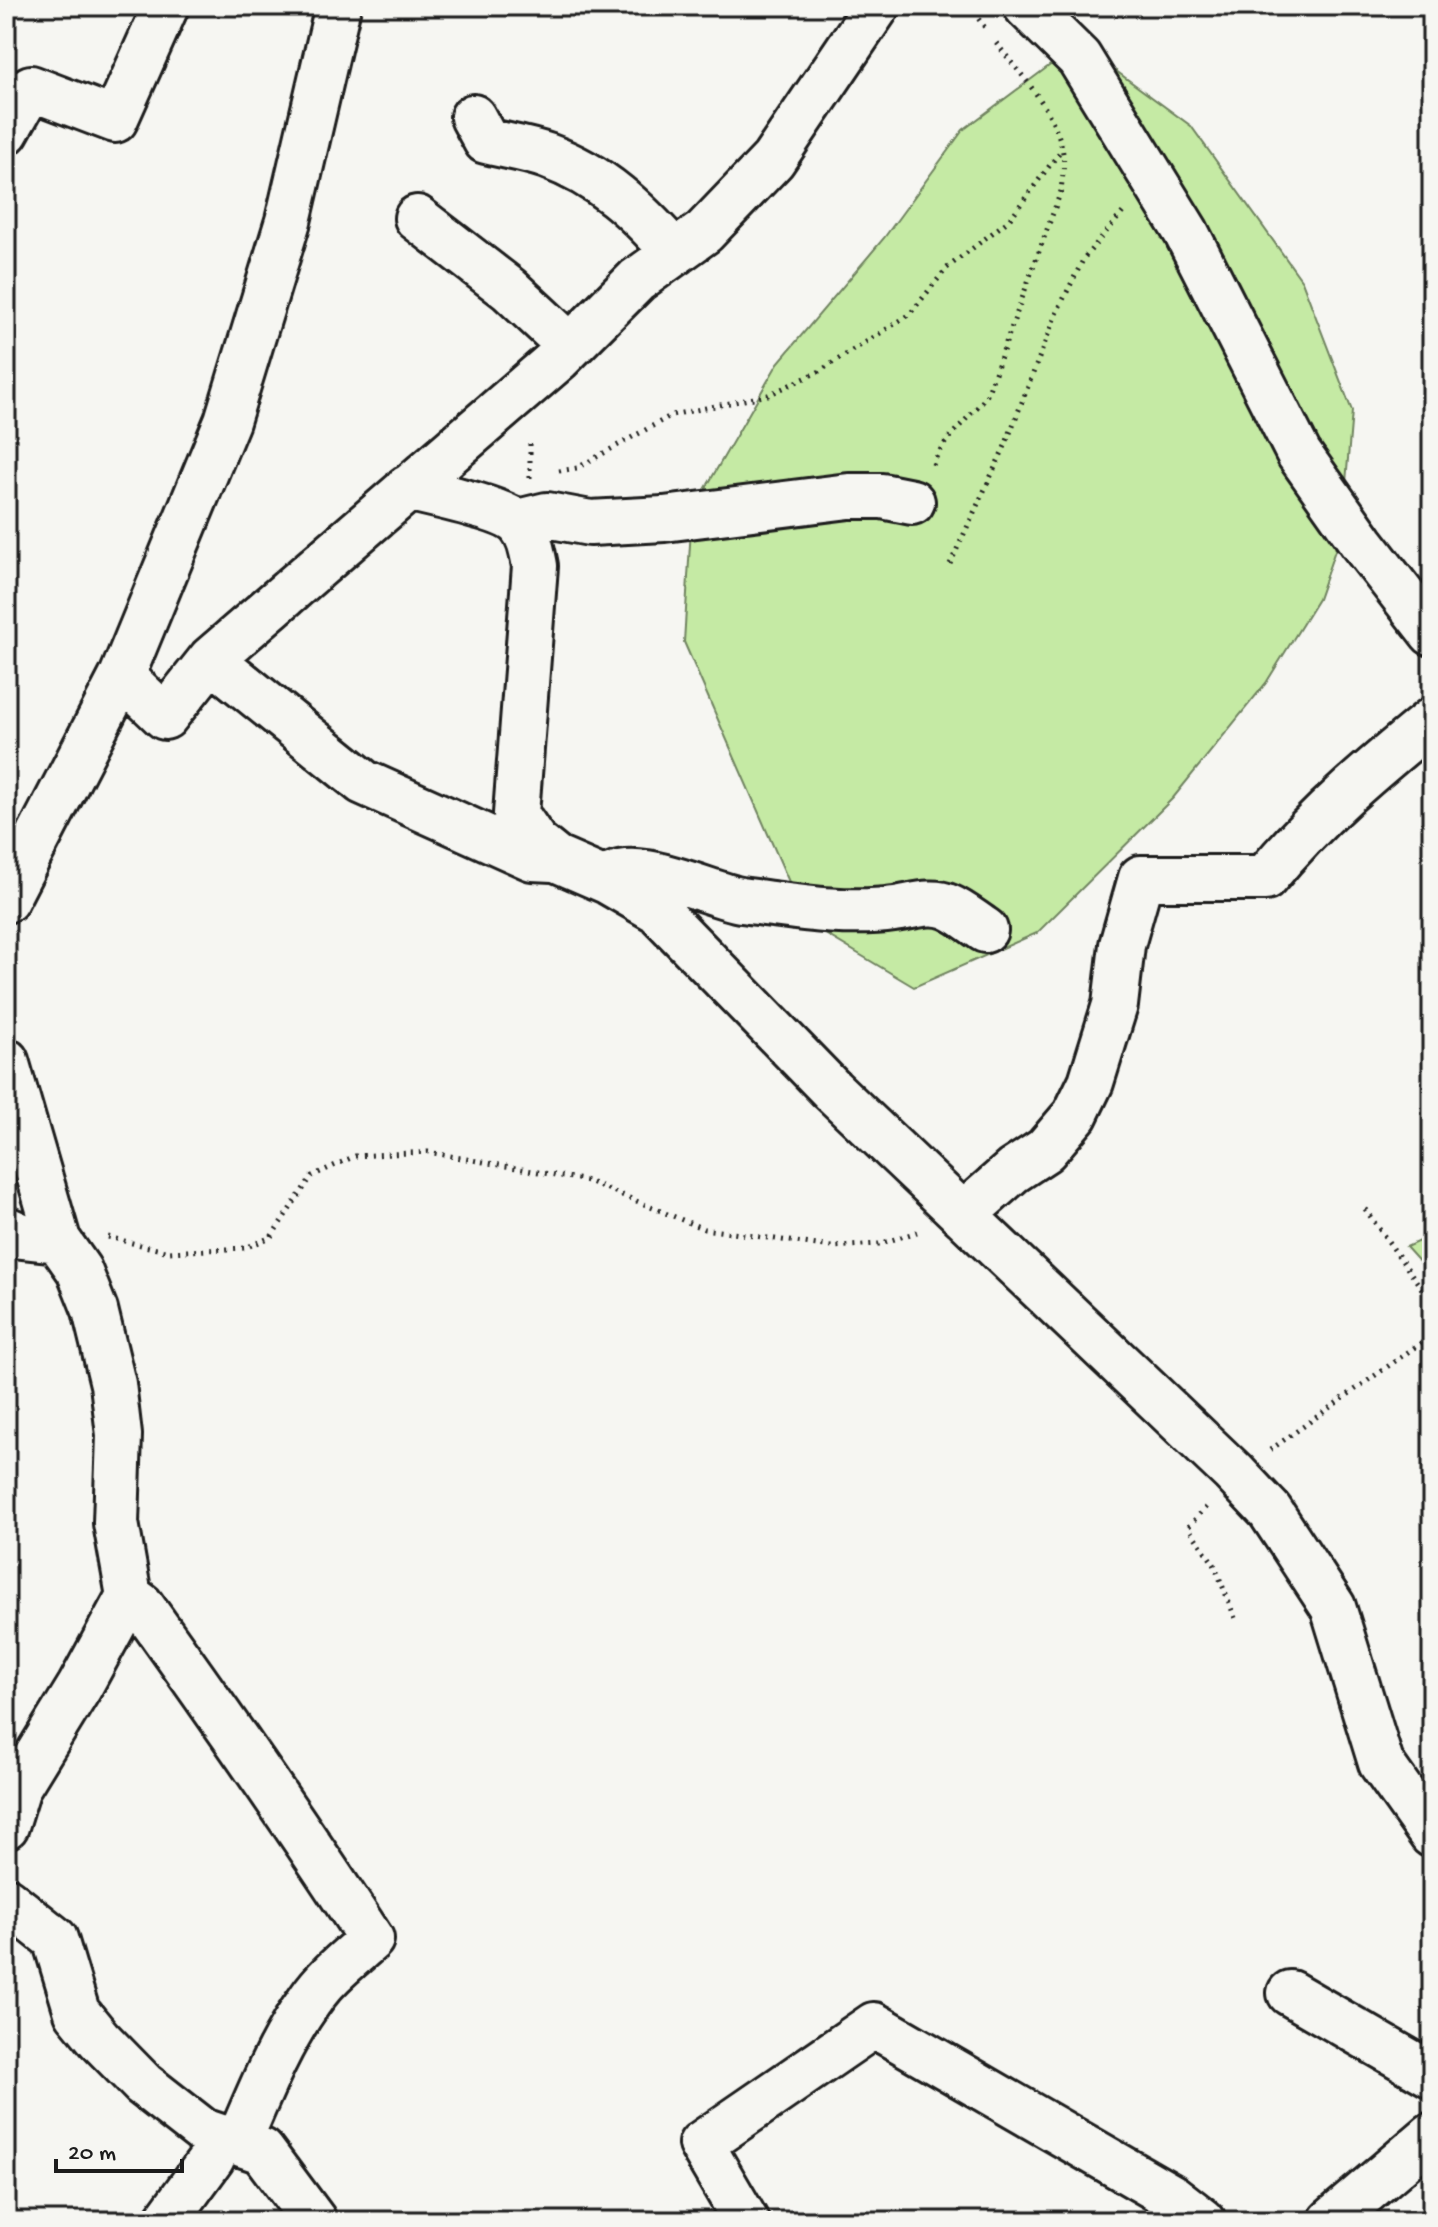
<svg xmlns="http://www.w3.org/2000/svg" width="1438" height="2227" font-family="'Gochi Hand',sans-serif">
<rect width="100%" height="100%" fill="#f6f6f2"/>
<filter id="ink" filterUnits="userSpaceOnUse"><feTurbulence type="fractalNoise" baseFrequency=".0125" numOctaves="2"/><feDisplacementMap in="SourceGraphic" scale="16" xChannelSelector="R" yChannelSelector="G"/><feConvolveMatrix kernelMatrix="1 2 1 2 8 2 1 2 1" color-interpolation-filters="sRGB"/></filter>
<g filter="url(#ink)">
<path fill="#c5eaa4" stroke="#708360" stroke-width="2" d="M1057 60 1116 71 1191 126 1302 281 1352 411 1342 530 1318 599 1266 683 1173 798 1037 933 914 987 807 923 684 642 692 512 778 363 884 238 963 130Z
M1432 1235V1276L1406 1247Z"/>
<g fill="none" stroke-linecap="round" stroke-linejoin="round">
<defs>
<path id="minor" d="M1026 6 1079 58 1186 232 1299 454 1362 543 1432 633
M473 117 486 141C506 146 528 149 547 156 602 176 637 210 675 253
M6 132 31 88 115 120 166 6
M417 218 509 289 570 346
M407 488C431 494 506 509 520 525 530 537 532 551 535 566L516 814 535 842 556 859 607 881 657 910 832 1090 1233 1472 1270 1511 1333 1607 1381 1763 1432 1835
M518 522 547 515 590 523 664 519 849 496H882L912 502
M211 659 363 782 532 858 553 859
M122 676 165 717 211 659 559 358 637 280 704 232 773 160 877 6
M607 881C626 853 713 896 741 900 791 906 844 916 894 909 912 907 931 899 949 907 961 912 974 923 985 930
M6 900 122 676 227 421 288 221 338 6
M6 1061 58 1240 79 1270 95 1310 113 1384 119 1435 116 1523 129 1596 80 1686 18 1787 6 1826
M963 1215 1013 1171 1045 1150 1075 1115 1091 1082 1115 1005 1122 945 1141 878H1265C1316 816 1370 771 1432 720
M6 1229 22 1236 58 1240
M129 1596 141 1605C220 1715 297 1825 371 1939 350 1958 326 1976 310 2000 279 2043 259 2094 238 2143
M6 1900 55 1939 77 2012 99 2039 143 2084 203 2131 262 2151 314 2221
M1290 1993 1432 2075
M166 2221 212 2158 220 2137
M746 2221 701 2144 874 2025 1172 2197 1203 2221
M1331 2221 1432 2135"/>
</defs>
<use href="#minor" stroke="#1c1c1c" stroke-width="50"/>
<path stroke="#1c1c1c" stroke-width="5" stroke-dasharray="2 6" stroke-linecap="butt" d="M969 6 986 29
M933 465C942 438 971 418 987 395L1061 191C1062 179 1065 165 1063 153 1056 110 1019 73 994 40
M559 471 577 468 672 415 768 395 818 372 909 315 947 268 1009 220 1062 149
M530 478V440
M950 564 1005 446 1056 314 1084 258 1124 211
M1365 1209 1432 1303
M108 1237 169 1252 245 1248 271 1237 312 1176 355 1156 428 1152 588 1181 704 1229 832 1247 879 1244 917 1232
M1270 1450 1432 1335
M1206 1507 1188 1527 1214 1564 1237 1623"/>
<use href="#minor" stroke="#f6f6f2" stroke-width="44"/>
</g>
</g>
<rect width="1438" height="2227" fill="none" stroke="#f6f6f2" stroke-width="32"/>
<rect x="16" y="16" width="1406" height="2195" fill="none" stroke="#1c1c1c" stroke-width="3" filter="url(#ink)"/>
<path d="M56 2159v12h126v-12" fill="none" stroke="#1c1c1c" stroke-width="4"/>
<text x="68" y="2159" font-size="24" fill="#1c1c1c" stroke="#f6f6f2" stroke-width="6" paint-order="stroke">20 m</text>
</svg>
